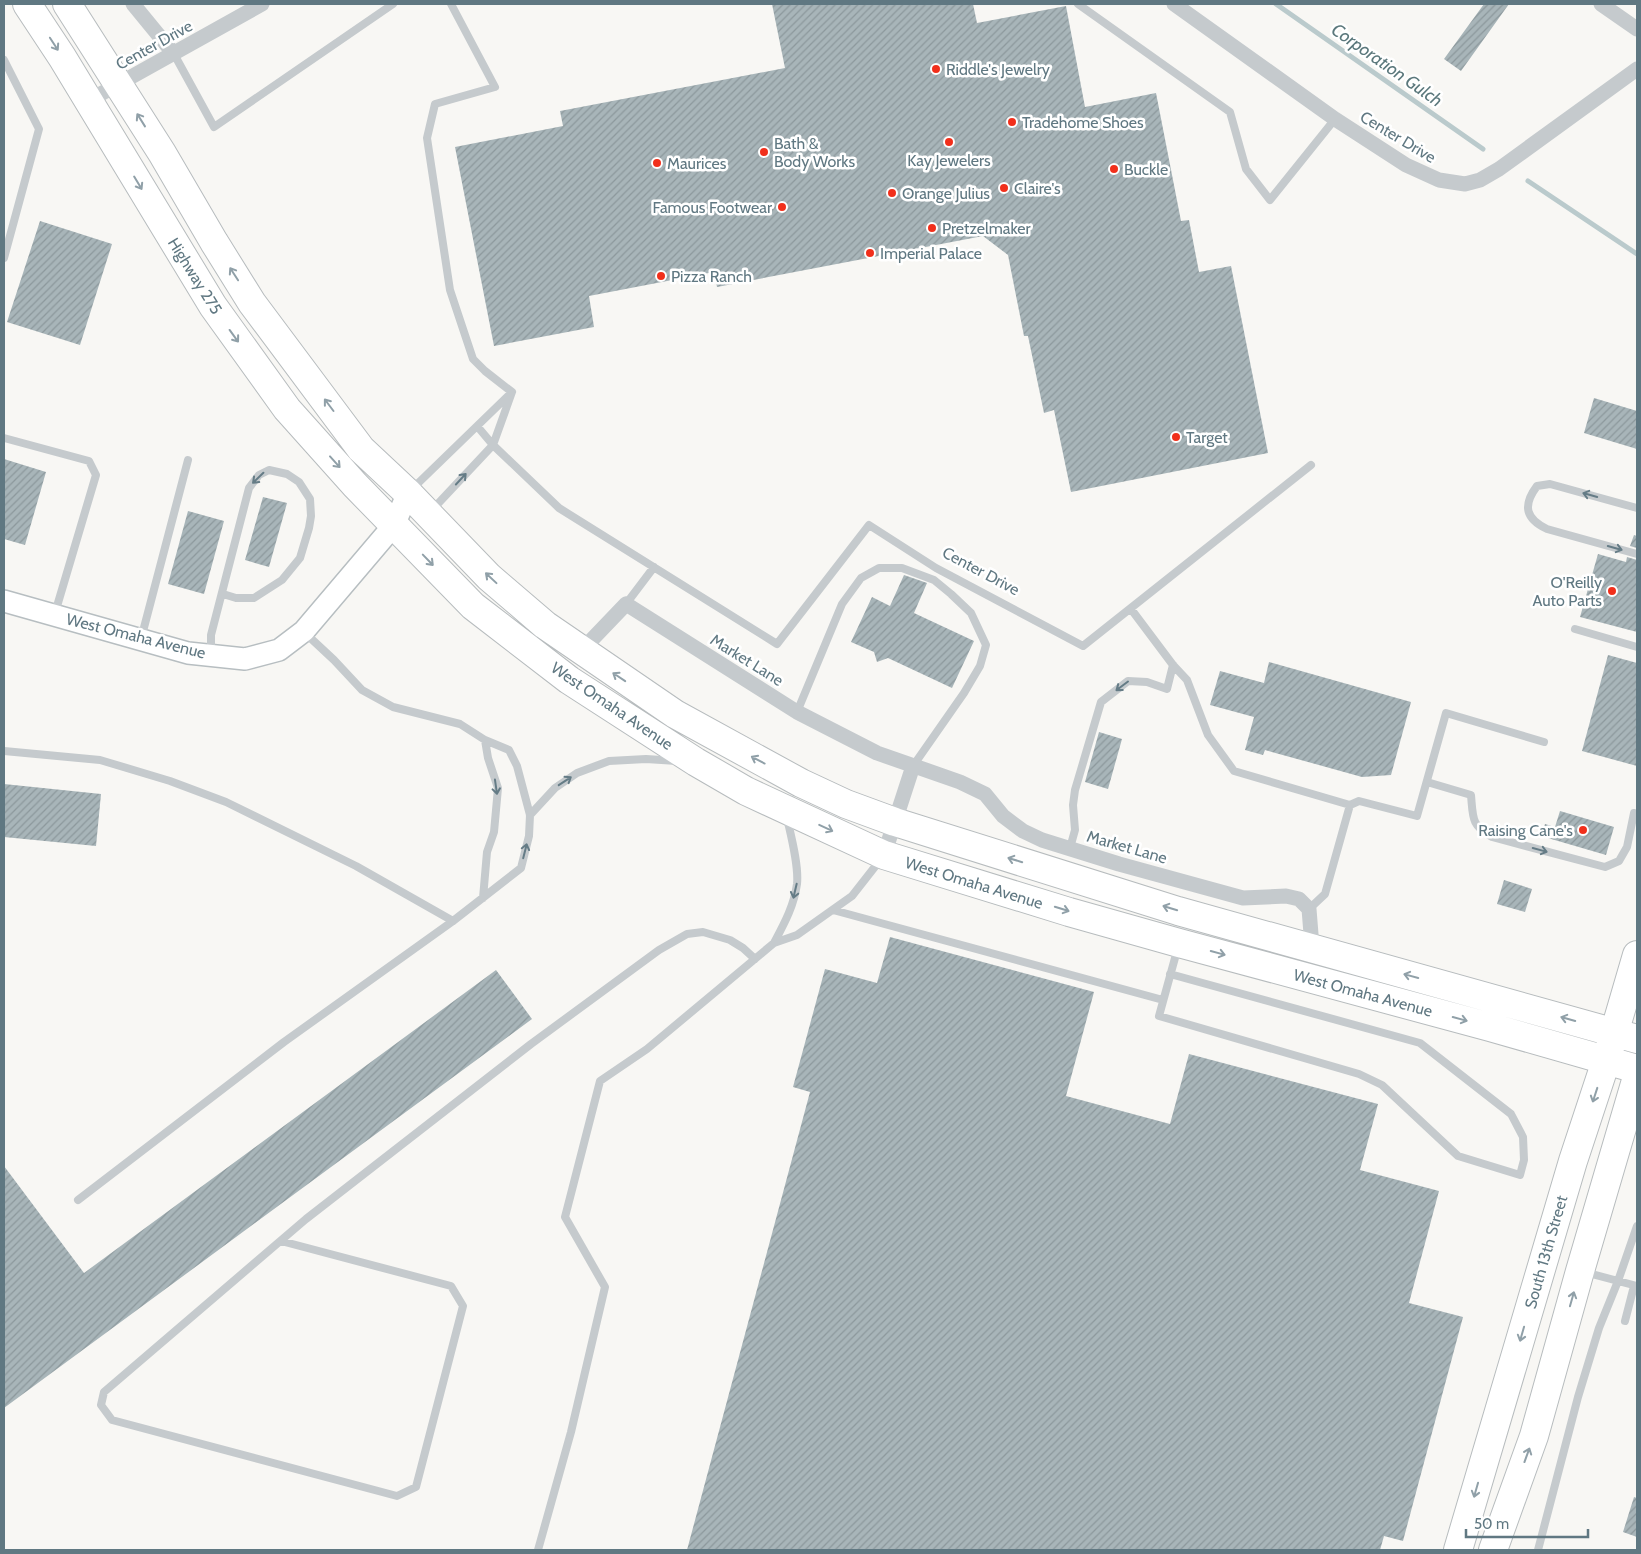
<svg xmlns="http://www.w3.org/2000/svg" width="1641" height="1554" font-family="Cabin,sans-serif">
<defs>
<pattern id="building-hatch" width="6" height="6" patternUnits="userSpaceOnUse" patternTransform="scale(1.25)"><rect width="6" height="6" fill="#a8b5b9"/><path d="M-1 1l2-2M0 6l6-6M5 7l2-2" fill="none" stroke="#8c989c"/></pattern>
</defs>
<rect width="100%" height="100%" fill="#f8f7f4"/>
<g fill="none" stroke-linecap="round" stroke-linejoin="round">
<path stroke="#bacacc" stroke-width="5" d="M1276 4 1483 149
M1528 181 1637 254"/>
</g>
<path fill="url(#building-hatch)" d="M772 4H973L977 23 1066 6 1085 107 1156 93 1181 221 1189 220 1199 272 1231 266 1268 453 1071 492 1054 410 1044 413 1028 336H1024L1008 255 983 236 717 287 714 272 589 296 594 327 494 346 455 147 563 126 560 111 785 68Z
M1484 4H1509L1461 71 1444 59Z
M40 221 112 244 80 345 7 322Z
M1594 398 1637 411V449L1584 433Z
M4 459 46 472 25 545 4 539Z
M263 497 287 503 269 567 245 560Z
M188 511 224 521 204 594 168 584Z
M1634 535 1637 536V548L1630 546Z
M1598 554 1626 562 1627 557 1637 560V632L1580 617Z
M904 575 927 583 914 613 974 641 952 688 888 658 877 662 874 652 851 642 872 597 890 606Z
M1608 655 1637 663V766L1582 751Z
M1269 662 1411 702 1391 775 1362 777 1265 750 1263 755 1245 750 1254 717 1210 705 1220 671 1264 683Z
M1099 732 1122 739 1108 789 1085 782Z
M4 784 101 794 96 846 4 837Z
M1560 811 1614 827 1606 855 1541 836 1545 824 1555 827Z
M1504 880 1532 889 1525 912 1497 904Z
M890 937 1094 992 1066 1096 1170 1124 1189 1054 1378 1104 1360 1170 1439 1191 1409 1303 1463 1317 1403 1541 1384 1536 1380 1550H687L810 1092 793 1087 825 969 877 983Z
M496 970 532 1019 4 1408V1166L84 1273Z
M1634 1497 1637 1498V1537L1623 1532Z"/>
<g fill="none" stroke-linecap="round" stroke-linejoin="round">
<defs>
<path id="secondary" d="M4 601 188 653 245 659 279 650 304 631 394 525 408 493"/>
<path id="highway" d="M27 4 62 57 213 306 287 409 355 485 473 606 569 680 696 762 746 791 884 855 1069 912 1179 943 1490 1027 1637 1069
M67 4 162 153 214 242 252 303 361 449 408 493 489 577 545 625 675 714 801 783 846 804 895 822 1178 911 1637 1039
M1458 1550 1573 1161 1606 1061 1637 955
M1493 1550 1534 1436 1580 1271 1637 1077"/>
</defs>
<use href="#secondary" stroke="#b7bec1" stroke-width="24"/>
<use href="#highway" stroke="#b7bcbe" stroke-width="30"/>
<path stroke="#c5cacd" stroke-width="8" d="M451 4 495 87 435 104 427 138 450 290 473 359 485 371 512 392
M1078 4 1230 112 1246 169 1270 200 1335 119
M174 54 214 127 393 4
M4 60 39 129 4 258
M477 426 493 445 559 508 777 644 869 525 936 568 1083 646 1311 465
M4 438 89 461 96 475 55 613
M411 490 510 394
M1637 508 1550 484 1537 486C1522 506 1526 519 1547 529L1637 554
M432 510 493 445 512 392
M626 604 654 567
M1131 609 1173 665 1187 680 1208 735 1234 771 1350 805 1325 894 1309 909
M1575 629 1637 647
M141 639 188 460
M211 654V635L249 488 259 475 269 470 287 474 299 482 310 499 311 516 309 528 300 558 282 580 254 598H236L223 594
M797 712 842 604 861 578 879 568H902L934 580 951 594 971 613 986 645 980 666 964 693 913 766
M4 751 100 760 170 781 226 802 356 866 453 921
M1427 782 1471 795C1473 817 1471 826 1492 837L1605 867 1619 861 1627 847 1634 813 1637 814
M1350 805 1359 801 1417 816 1446 713 1544 742
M530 815 555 788 577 773 609 761 646 759 677 761
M1070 848 1075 830 1073 805 1075 790 1101 702 1128 681 1147 682 1167 689 1173 665
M483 898 487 852 494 832 498 788 488 758 485 740
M833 910 1163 1000
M774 943C784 924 794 906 797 884 799 866 791 836 787 818
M1170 974 1420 1043 1511 1114 1523 1137 1524 1160 1520 1175 1458 1156 1382 1085 1359 1074 1159 1016 1178 947
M78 1200 284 1042 453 921 521 868 529 836 530 815 517 766 509 750 485 740 460 724 393 707 362 690 334 660 304 632
M281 1241 451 1286 463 1306 416 1487 397 1496 112 1420 101 1405 104 1392 306 1219 531 1044 659 950 687 934 703 932 730 940 743 948 755 959
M1584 1272 1637 1286
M1625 1321 1634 1286
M538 1550 571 1432 605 1287 565 1217 600 1081 647 1049 774 943 797 935 852 896 881 859
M1538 1550 1578 1397 1599 1328 1618 1281 1637 1226"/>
<path stroke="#c5cacd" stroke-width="15" d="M133 4 174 54
M1174 4 1335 119 1406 165 1439 180 1465 184 1480 180 1499 169 1637 69
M1601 4 1637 29
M88 101 262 4
M581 651 626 604 797 712 877 753 960 782 985 794 1003 816 1023 831 1042 840 1119 864 1243 898 1286 896 1299 899 1309 909 1311 934 1307 947
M884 855 913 766"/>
<use href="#secondary" stroke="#fff" stroke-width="21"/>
<use href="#highway" stroke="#fff" stroke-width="28"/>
</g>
<defs><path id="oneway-shaft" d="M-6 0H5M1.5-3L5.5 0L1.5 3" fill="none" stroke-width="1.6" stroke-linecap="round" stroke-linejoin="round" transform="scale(1.25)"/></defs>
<g stroke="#90a0a8">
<use href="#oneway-shaft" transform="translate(54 44) rotate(57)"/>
<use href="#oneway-shaft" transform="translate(141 120) rotate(-122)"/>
<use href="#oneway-shaft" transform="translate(138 183) rotate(59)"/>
<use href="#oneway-shaft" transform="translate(234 274) rotate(-123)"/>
<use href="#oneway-shaft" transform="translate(234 336) rotate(54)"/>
<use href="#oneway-shaft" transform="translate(329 405) rotate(-127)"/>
<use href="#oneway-shaft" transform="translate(335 462) rotate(48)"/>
<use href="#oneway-shaft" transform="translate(428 560) rotate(46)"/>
<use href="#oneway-shaft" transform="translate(491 578) rotate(-137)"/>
<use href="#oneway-shaft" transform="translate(619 677) rotate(-146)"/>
<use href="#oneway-shaft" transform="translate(758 760) rotate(-152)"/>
<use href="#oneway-shaft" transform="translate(826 828) rotate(25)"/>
<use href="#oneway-shaft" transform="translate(1015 860) rotate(-163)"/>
<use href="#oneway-shaft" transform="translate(1170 908) rotate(-163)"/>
<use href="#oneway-shaft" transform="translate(1062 909) rotate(17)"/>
<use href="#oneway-shaft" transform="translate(1218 953) rotate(15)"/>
<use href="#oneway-shaft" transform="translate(1411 976) rotate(-165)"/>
<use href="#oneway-shaft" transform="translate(1460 1019) rotate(15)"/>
<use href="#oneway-shaft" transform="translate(1568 1019) rotate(-164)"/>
<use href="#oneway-shaft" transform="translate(1595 1095) rotate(108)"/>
<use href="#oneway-shaft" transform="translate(1572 1299) rotate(-74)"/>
<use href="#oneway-shaft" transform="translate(1522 1334) rotate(106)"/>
<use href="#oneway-shaft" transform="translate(1527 1455) rotate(-70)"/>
<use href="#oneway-shaft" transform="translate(1476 1490) rotate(106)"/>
</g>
<g stroke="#657c86">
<use href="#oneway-shaft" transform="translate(258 478) rotate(136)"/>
<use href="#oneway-shaft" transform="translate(461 479) rotate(-47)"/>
<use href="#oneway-shaft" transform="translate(1590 495) rotate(-164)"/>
<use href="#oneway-shaft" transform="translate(1615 548) rotate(16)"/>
<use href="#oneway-shaft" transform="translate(1122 686) rotate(143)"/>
<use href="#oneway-shaft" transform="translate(565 781) rotate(-33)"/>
<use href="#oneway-shaft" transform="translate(496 787) rotate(82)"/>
<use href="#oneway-shaft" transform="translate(1540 850) rotate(15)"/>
<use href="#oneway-shaft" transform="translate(525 851) rotate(-76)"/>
<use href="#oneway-shaft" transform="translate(795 891) rotate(103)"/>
</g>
<g fill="#f12f1b" stroke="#fff" stroke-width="2">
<circle cx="936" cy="69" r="5"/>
<circle cx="1012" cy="122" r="5"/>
<circle cx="949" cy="142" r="5"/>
<circle cx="764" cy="152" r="5"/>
<circle cx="657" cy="163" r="5"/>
<circle cx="1114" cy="169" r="5"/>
<circle cx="1004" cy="188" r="5"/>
<circle cx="892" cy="193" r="5"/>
<circle cx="782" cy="207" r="5"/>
<circle cx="932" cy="228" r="5"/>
<circle cx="870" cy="253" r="5"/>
<circle cx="661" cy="276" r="5"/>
<circle cx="1176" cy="437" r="5"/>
<circle cx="1612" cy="591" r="5"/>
<circle cx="1583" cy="830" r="5"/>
</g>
<g text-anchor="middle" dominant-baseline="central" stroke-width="5" stroke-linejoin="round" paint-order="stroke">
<g font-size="16" fill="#607882" stroke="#fff">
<text transform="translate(154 45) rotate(-29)">Center Drive</text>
<text transform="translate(1398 137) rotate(31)">Center Drive</text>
<text transform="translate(195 276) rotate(58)">Highway 275</text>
<text transform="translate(981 571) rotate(28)">Center Drive</text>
<text transform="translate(136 636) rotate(14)">West Omaha Avenue</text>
<text transform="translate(747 660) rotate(32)">Market Lane</text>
<text transform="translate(612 706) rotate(34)">West Omaha Avenue</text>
<text transform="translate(1127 847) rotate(16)">Market Lane</text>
<text transform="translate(974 883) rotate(17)">West Omaha Avenue</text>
<text transform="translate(1363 993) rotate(15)">West Omaha Avenue</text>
<text transform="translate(1546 1252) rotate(-74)">South 13th Street</text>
</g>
<g font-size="16" fill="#607882" stroke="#fff" text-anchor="start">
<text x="946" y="69">Riddle's Jewelry</text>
<text x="1022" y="122">Tradehome Shoes</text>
<text x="774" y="143">Bath &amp;<tspan x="774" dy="18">Body Works</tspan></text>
<text x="949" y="160" text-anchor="middle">Kay Jewelers</text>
<text x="667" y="163">Maurices</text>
<text x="1124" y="169">Buckle</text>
<text x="1014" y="188">Claire's</text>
<text x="902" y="193">Orange Julius</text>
<text x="772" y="207" text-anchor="end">Famous Footwear</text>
<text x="942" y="228">Pretzelmaker</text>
<text x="880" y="253">Imperial Palace</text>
<text x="671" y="276">Pizza Ranch</text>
<text x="1186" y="437">Target</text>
<text x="1602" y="582" text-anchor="end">O'Reilly<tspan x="1602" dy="18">Auto Parts</tspan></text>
<text x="1573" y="830" text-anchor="end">Raising Cane's</text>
</g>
<g font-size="18" font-style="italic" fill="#5b787c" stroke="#fff">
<text transform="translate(1387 65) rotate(35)">Corporation Gulch</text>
</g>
</g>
<rect width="1641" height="1554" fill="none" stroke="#607882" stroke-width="10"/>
<path d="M1466 1529v8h122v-8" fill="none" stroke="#607882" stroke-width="2.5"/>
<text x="1474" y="1529" font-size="15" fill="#607882" stroke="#ffffff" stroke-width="4" paint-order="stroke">50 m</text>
</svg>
